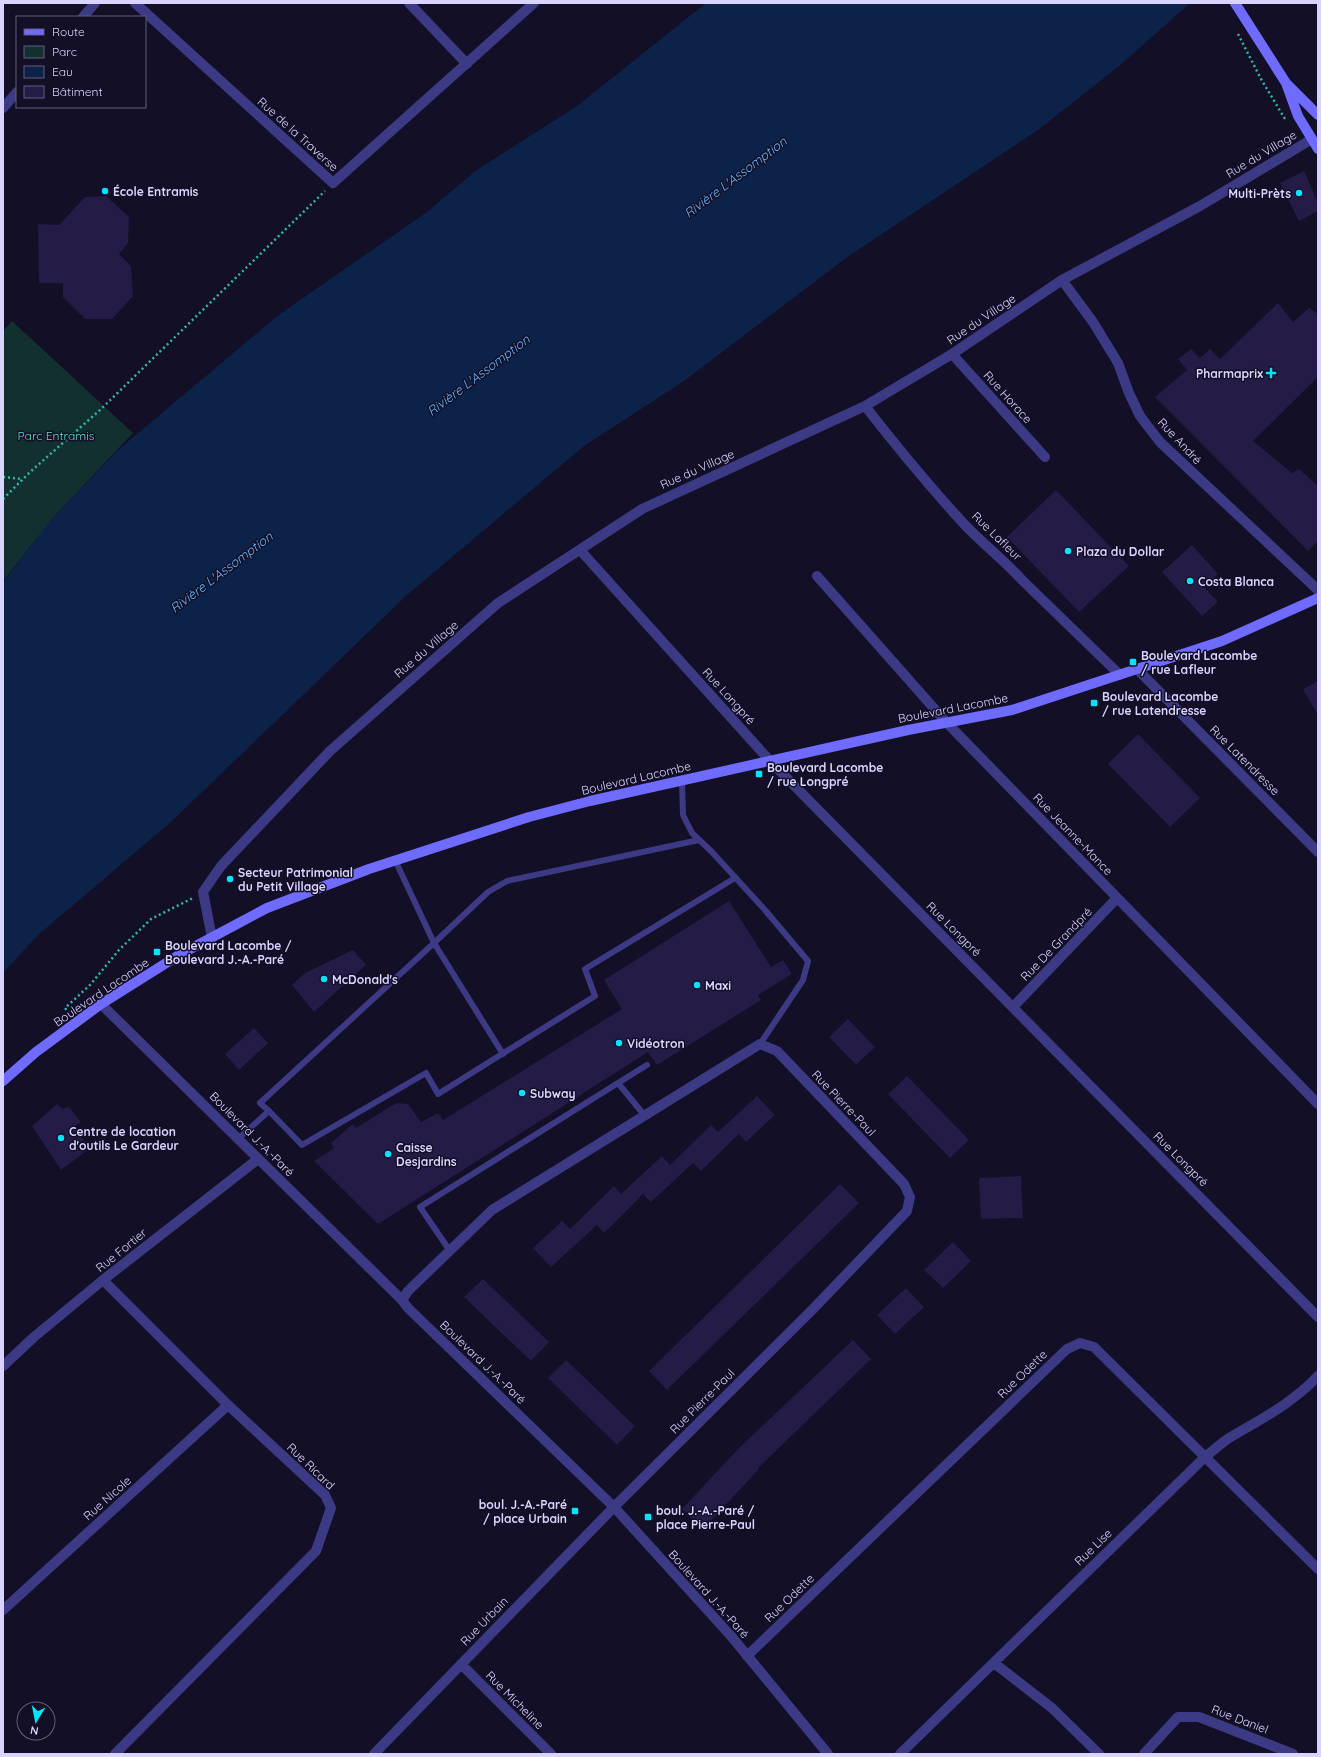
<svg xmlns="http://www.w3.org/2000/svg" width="1321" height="1757" font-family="Quicksand,sans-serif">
<rect width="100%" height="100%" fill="#130f26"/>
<path fill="#12302f" d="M12 321 133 433 52 519 3 581V331Z"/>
<path fill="#0c2248" d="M706 3H1190L1118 67 1038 130 846 258 684 381 584 446 407 595 171 822 38 935 3 973V582L50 521 119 449 280 314 427 212 478 169 577 106Z"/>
<path fill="#241b47" d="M1304 171 1318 203V211L1299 221 1280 183Z
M106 196 129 217 128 243 119 254 131 266 133 296 112 319H85L63 297V283H39L38 224 59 225 85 197Z
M1278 303 1293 322 1309 308 1318 314V377L1253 441 1292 473 1299 469 1318 486V541L1308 551 1155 397 1187 370 1178 359 1191 349 1200 358 1210 349 1220 359Z
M1056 490 1129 566 1079 612 1007 537Z
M1192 545 1218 574 1204 587 1218 602 1202 616 1162 572Z
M1318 681V715L1303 689Z
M1138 734 1200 798 1170 827 1108 764Z
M729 901 771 967 783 960 792 974 758 995 761 1000 657 1065 648 1052 378 1224 314 1161 334 1148 331 1143 353 1124 356 1128 396 1103 408 1104 421 1122 438 1113 443 1120 622 1009 604 980Z
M353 950 366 965 314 1012 292 985 305 973Z
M848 1019 875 1047 856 1065 829 1037Z
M254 1028 268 1043 239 1070 225 1054Z
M907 1076 969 1140 950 1158 888 1094Z
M757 1096 775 1115 746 1142 739 1134 701 1171 693 1163 651 1202 643 1194 604 1233 597 1225 551 1267 533 1248 562 1221 570 1229 614 1186 621 1194 662 1156 670 1165 711 1125 718 1132Z
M57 1104 63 1109 69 1107 81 1122 75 1126 89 1149 61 1170 32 1126Z
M1021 1176 1023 1218 981 1219 979 1178Z
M840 1184 859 1203 667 1390 649 1371Z
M953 1242 971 1261 943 1288 924 1270Z
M483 1279 549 1342 531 1361 464 1297Z
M906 1288 924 1307 895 1334 877 1315Z
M853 1340 871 1359 758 1468 759 1469 703 1529 682 1509 738 1449Z
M566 1360 635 1426 617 1445 548 1378Z"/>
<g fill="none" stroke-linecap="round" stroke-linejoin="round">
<path stroke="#2fb8b0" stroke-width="2.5" stroke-dasharray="2 3" stroke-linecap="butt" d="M1238 34 1261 79 1285 119
M3 477 22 479
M3 499 29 473 100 410 325 191
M69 1014 65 1008 90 985 119 950 151 919 193 898"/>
<path stroke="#3d3a85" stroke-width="6" d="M682 781 683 815 692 833 712 852 765 910 808 961 803 980 760 1044
M503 1054 434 943 488 892 507 881 699 840
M618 1083 647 1065
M269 1111 302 1145 426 1073 438 1094 595 996 585 969 735 878
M238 1139 269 1111 260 1103 434 943 395 860
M450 1251 420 1207 618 1083 645 1116"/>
<path stroke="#3d3a85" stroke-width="10" d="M135 3 333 183 534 3
M409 3 467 64
M1062 280 1093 322 1118 363 1129 393 1140 416 1160 442 1318 590
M952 354 1045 457
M865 406C897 447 930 487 965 525 983 544 1004 560 1022 580L1120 675
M580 550 770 761 1318 1317
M817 576 947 723 1318 1104
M1138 670 1318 852
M212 938 203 892 221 866 330 751 498 603 642 509 865 406 952 354 1062 280 1200 206 1312 139
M1013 1007 1117 898
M103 1280 228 1405 325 1495 331 1508 316 1551 115 1754
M3 1366 34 1337 103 1280 258 1159
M3 1610 228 1405
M747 1656 1067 1349 1080 1343 1094 1347 1318 1569
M994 1663 1052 1708 1099 1754
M461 1664 551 1754
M374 1754 614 1507 813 1309 907 1211 910 1197 904 1184 777 1051 760 1044 492 1210 408 1291 402 1300
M900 1754 1205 1457C1213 1451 1221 1443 1229 1438 1261 1419 1293 1403 1318 1376
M1144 1754 1178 1717H1199L1293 1754"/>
<path stroke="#3d3a85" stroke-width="10" d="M83 17 95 3
M3 108 17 92
M101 1004 402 1300 408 1308 614 1507 731 1636 828 1754"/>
<path stroke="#6f6bff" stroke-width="10" d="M1235 3 1286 83 1298 116 1318 149
M1287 84 1318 115
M3 1081 36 1052 101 1004 179 955 267 908 369 869 529 817 590 801 908 730 1012 710 1222 641 1318 598"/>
</g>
<g fill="#00e5ff" stroke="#130f26" stroke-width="1.5">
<circle cx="105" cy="191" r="4"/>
<circle cx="1299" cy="193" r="4"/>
<path d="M1269 367h4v4h4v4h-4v4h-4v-4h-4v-4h4z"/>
<circle cx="1068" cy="551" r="4"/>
<circle cx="1190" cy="581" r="4"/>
<rect x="1129" y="658" width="8" height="8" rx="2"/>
<rect x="1090" y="699" width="8" height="8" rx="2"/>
<rect x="755" y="770" width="8" height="8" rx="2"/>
<circle cx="230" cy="879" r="4"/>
<rect x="153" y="948" width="8" height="8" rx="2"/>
<circle cx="324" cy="979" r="4"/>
<circle cx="697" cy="985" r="4"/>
<circle cx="619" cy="1043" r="4"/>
<circle cx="522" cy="1093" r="4"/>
<circle cx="61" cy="1138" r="4"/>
<circle cx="388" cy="1154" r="4"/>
<rect x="571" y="1507" width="8" height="8" rx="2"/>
<rect x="644" y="1513" width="8" height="8" rx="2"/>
</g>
<g text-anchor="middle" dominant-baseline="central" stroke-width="3" stroke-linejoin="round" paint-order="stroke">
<g font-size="12" fill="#d9d4ff" stroke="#130f26">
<text transform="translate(298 134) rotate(42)">Rue de la Traverse</text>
<text transform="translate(1261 154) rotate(-31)">Rue du Village</text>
<text transform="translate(981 319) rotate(-34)">Rue du Village</text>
<text transform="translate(1008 397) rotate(48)">Rue Horace</text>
<text transform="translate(1180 441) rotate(47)">Rue André</text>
<text transform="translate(697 469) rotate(-24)">Rue du Village</text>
<text transform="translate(997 536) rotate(44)">Rue Lafleur</text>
<text transform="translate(426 649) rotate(-41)">Rue du Village</text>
<text transform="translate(729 696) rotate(48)">Rue Longpré</text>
<text transform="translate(953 708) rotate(-11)">Boulevard Lacombe</text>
<text transform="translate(1245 760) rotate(45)">Rue Latendresse</text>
<text transform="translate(636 778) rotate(-13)">Boulevard Lacombe</text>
<text transform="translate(1073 834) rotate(46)">Rue Jeanne-Mance</text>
<text transform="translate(954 929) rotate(45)">Rue Longpré</text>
<text transform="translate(1056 944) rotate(-46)">Rue De Grandpré</text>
<text transform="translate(101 992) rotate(-34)">Boulevard Lacombe</text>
<text transform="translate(844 1103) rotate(46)">Rue Pierre-Paul</text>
<text transform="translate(252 1134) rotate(45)">Boulevard J.-A.-Paré</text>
<text transform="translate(1181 1159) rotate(45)">Rue Longpré</text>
<text transform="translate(121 1250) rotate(-39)">Rue Fortier</text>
<text transform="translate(483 1362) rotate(44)">Boulevard J.-A.-Paré</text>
<text transform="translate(1022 1374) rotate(-44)">Rue Odette</text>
<text transform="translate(702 1401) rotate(-45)">Rue Pierre-Paul</text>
<text transform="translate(311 1466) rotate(44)">Rue Ricard</text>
<text transform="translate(107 1498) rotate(-42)">Rue Nicole</text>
<text transform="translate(1093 1547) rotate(-44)">Rue Lise</text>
<text transform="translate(709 1594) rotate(48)">Boulevard J.-A.-Paré</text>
<text transform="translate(789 1598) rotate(-44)">Rue Odette</text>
<text transform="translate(484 1621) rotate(-46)">Rue Urbain</text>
<text transform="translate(515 1700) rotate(45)">Rue Micheline</text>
<text transform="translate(1240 1719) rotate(21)">Rue Daniel</text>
</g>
<g font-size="12" font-weight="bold" fill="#d9d4ff" stroke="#130f26" text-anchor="start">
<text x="113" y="191">École Entramis</text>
<text x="1291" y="193" text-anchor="end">Multi-Prèts</text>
<text x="1263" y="373" text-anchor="end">Pharmaprix</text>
<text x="1076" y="551">Plaza du Dollar</text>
<text x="1198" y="581">Costa Blanca</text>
<text x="1141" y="655">Boulevard Lacombe<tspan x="1141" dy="14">/ rue Lafleur</tspan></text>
<text x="1102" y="696">Boulevard Lacombe<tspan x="1102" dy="14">/ rue Latendresse</tspan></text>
<text x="767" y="767">Boulevard Lacombe<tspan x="767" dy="14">/ rue Longpré</tspan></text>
<text x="238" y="872">Secteur Patrimonial<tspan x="238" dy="14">du Petit Village</tspan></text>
<text x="165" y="945">Boulevard Lacombe /<tspan x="165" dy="14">Boulevard J.-A.-Paré</tspan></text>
<text x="332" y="979">McDonald's</text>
<text x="705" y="985">Maxi</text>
<text x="627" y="1043">Vidéotron</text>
<text x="530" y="1093">Subway</text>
<text x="69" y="1131">Centre de location<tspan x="69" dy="14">d'outils Le Gardeur</tspan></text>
<text x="396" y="1147">Caisse<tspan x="396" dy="14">Desjardins</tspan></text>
<text x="567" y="1504" text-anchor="end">boul. J.-A.-Paré<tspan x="567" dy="14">/ place Urbain</tspan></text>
<text x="656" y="1510">boul. J.-A.-Paré /<tspan x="656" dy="14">place Pierre-Paul</tspan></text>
</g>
<g font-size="12" fill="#5fe0c0" stroke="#130f26">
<text x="56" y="435">Parc Entramis</text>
</g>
<g font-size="13" font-style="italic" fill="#62b6ff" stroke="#130f26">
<text transform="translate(735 177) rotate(-37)">Rivière L'Assomption</text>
<text transform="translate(478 375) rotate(-37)">Rivière L'Assomption</text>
<text transform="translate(221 572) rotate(-37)">Rivière L'Assomption</text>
</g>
</g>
<rect width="1321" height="1757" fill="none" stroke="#d9d4ff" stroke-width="8"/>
<rect x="16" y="16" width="130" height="92" fill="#130f26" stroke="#625e7d"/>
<rect x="24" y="29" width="20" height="6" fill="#6f6bff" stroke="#625e7d"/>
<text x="52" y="36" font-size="12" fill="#d9d4ff">Route</text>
<rect x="24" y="46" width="20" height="12" fill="#12302f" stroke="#625e7d"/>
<text x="52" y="56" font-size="12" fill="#d9d4ff">Parc</text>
<rect x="24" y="66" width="20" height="12" fill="#0c2248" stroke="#625e7d"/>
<text x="52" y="76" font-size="12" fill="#d9d4ff">Eau</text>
<rect x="24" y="86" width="20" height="12" fill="#241b47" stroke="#625e7d"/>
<text x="52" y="96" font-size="12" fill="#d9d4ff">Bâtiment</text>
<g transform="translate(36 1721) rotate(190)"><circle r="19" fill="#130f26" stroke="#625e7d"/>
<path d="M0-3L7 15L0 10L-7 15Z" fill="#00e5ff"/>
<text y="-6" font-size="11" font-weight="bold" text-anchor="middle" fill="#d9d4ff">N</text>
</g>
</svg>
